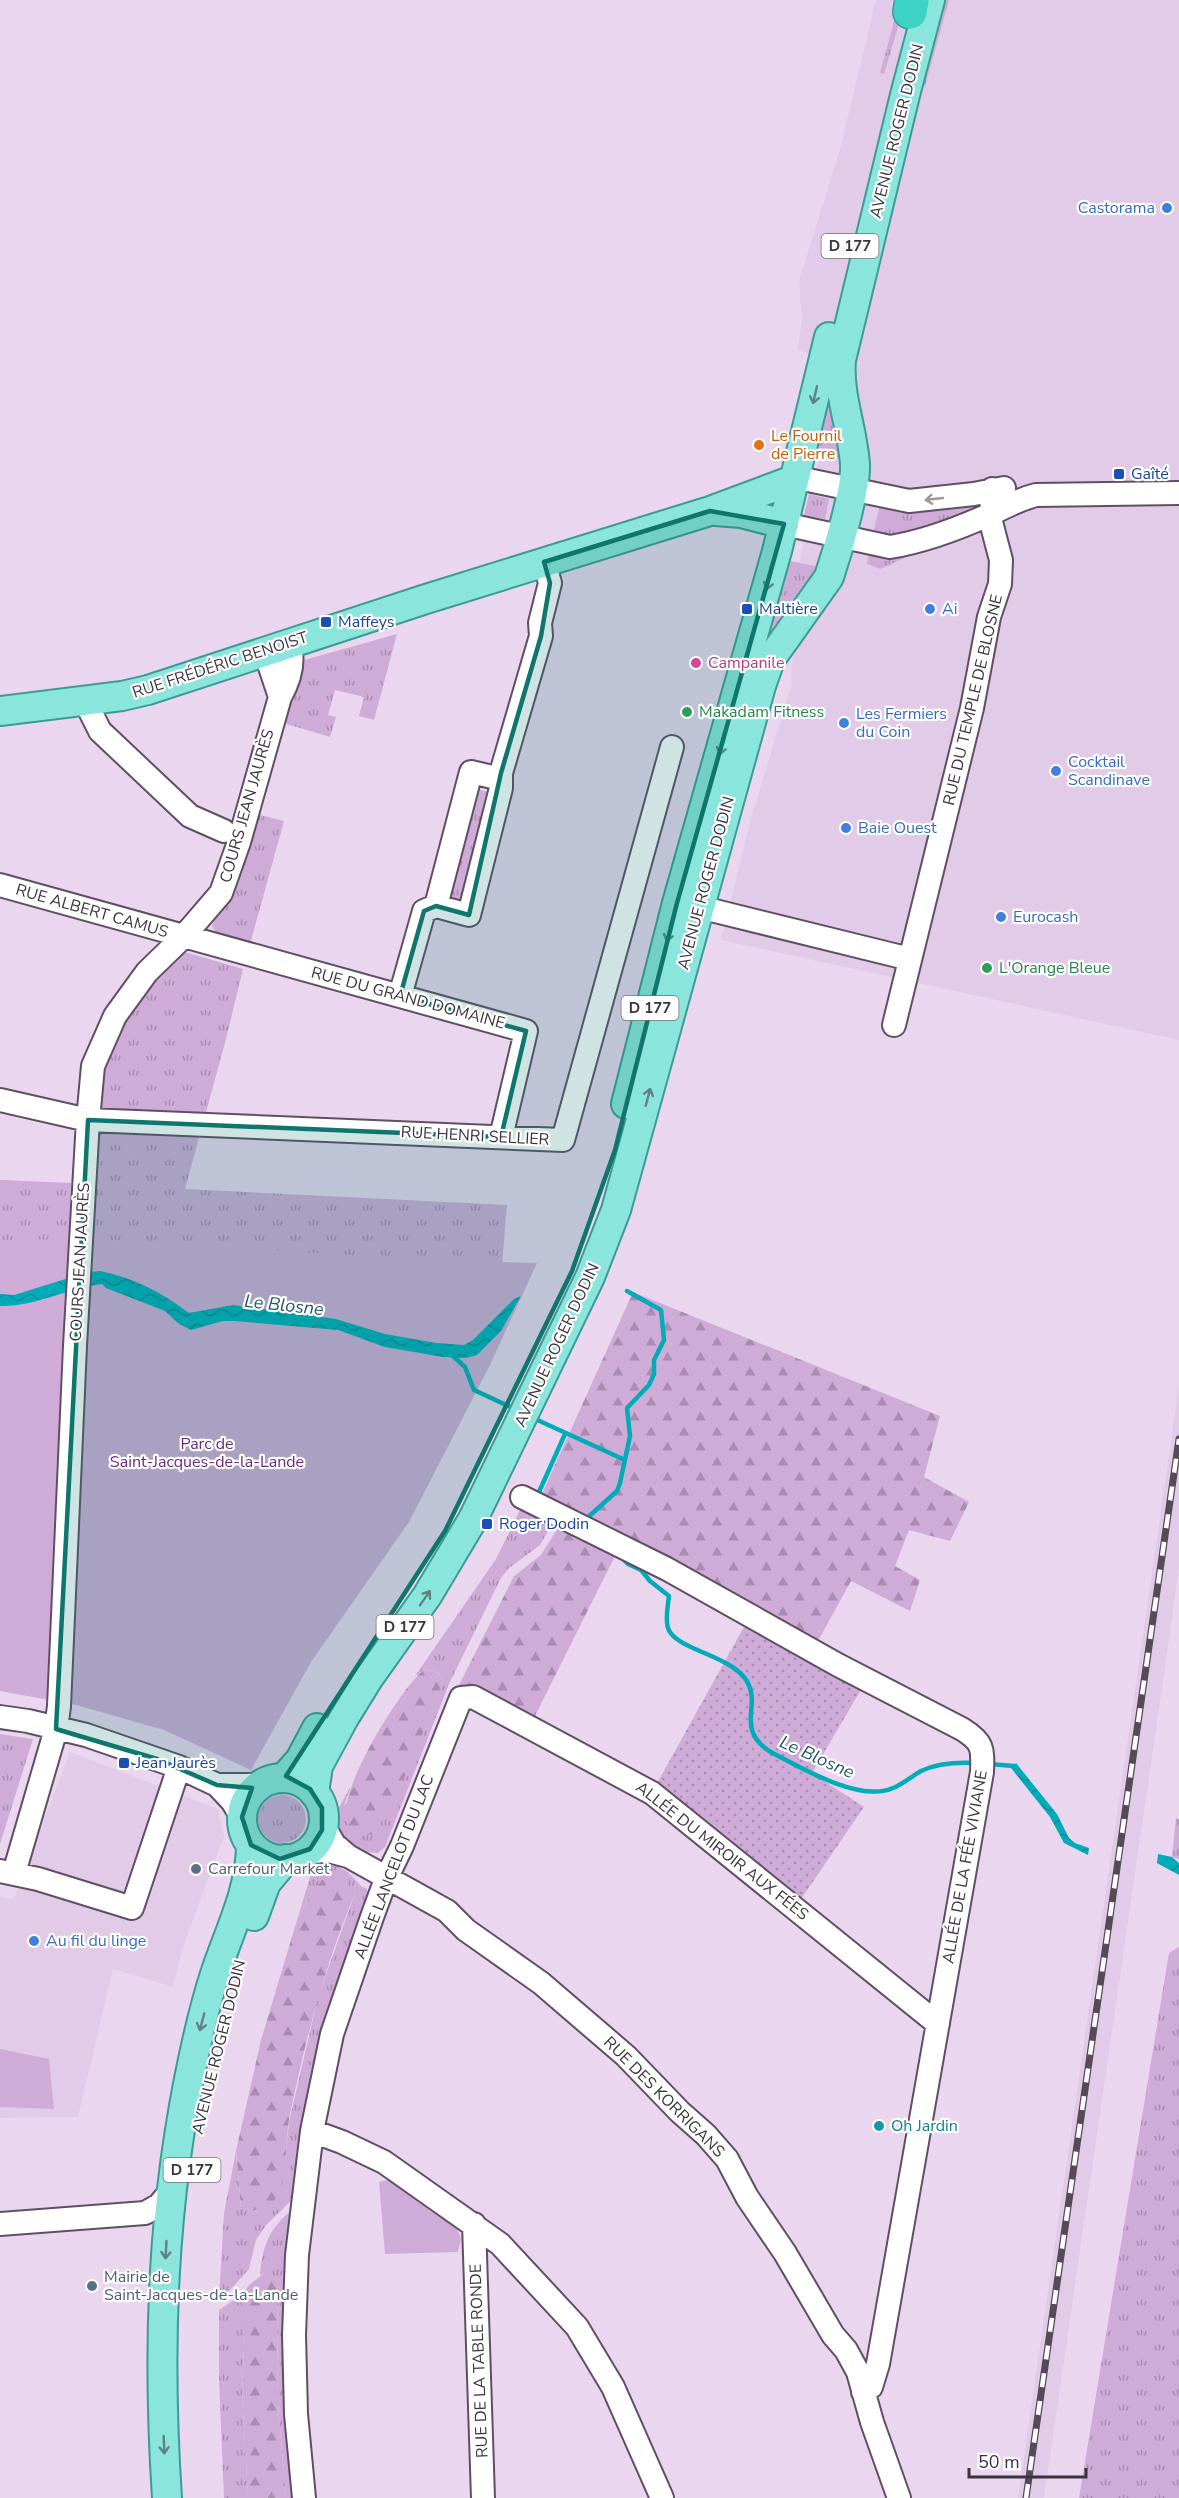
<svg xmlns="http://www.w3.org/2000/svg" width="1179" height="2498" font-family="'Nunito Sans',sans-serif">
<defs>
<pattern id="grass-tufts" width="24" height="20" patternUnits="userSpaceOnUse" patternTransform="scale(1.5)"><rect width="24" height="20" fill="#cfacd8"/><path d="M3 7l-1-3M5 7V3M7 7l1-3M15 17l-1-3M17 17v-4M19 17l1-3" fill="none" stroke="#a98db0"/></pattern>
<pattern id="forest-firs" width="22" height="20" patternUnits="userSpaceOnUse" patternTransform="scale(1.5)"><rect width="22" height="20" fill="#cfacd8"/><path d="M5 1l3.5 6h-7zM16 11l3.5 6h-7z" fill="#a98db0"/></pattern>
<pattern id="garden-dots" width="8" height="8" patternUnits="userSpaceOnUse" patternTransform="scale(1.5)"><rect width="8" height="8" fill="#cfacd8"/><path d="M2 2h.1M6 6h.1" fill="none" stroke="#a98db0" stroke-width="1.8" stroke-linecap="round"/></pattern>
<pattern id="water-waves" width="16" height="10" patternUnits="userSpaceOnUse" patternTransform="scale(1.5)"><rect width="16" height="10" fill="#01acb8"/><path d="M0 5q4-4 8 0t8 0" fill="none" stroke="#048d97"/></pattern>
</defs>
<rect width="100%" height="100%" fill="#ead7ef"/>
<path fill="#e2cae9" d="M876 0H1179V1040L721 940 751 819 791 686 797 575 837 365 798 350 802 318 799 281 839 153Z
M1179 1386V1566L1167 1654 1044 2498H1018Z
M70 1752 218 1809 224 1836 183 1947 173 1987 113 1969 78 2117 0 2118V1897L14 1899Z"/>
<path fill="url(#grass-tufts)" d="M900 0H906L884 74 880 73Z
M940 0H949L925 86 915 85Z
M830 358 846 460 808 451Z
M809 494 829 499 825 519 804 515Z
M979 500 982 509 918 534 872 537 880 505Z
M953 536 880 569 867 564 869 553Z
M786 560 819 567 754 662Z
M397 634 374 720 359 716 364 697 335 690 328 715 336 717 330 737 280 722 297 662Z
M474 788 492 793 463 901 446 897Z
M252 813 284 821 249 948 220 939 212 926Z
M181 951 243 969 226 1039 185 1189 507 1205 502 1265 81 1245 88 1120 115 1016Z
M0 1180 71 1183 69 1245 0 1247Z
M523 1504 555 1519 540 1545 508 1569 501 1578 449 1684 385 1847 378 1853C358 1854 337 1837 333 1818L351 1786 344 1806 438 1693 443 1681 438 1673 425 1669 415 1676 496 1559Z
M0 1734 33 1739 0 1844Z
M258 1819a24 24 0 1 1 48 0a24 24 0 1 1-48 0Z
M1176 1818 1179 1819V1859L1172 1857Z
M327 1860 348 1872 362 1887 366 1888 369 1894 317 2054 305 2104 292 2200 266 2225 256 2240 249 2269 221 2300 219 2299 224 2213 236 2151 241 2208 256 2211 279 2191 285 2161 289 2122 318 1997 355 1893 313 1890 297 1920 315 1861Z
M1179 1947V2498H1079L1169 1953Z
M291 2211 285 2287 295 2498H286L278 2404 277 2285 264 2273 260 2275C262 2248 269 2228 291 2211Z
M243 2294 245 2327 242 2391 248 2498H224L219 2379V2310Z"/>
<path fill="url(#forest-firs)" d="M633 1292 940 1416 924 1477 969 1502 950 1541 909 1530 895 1566 920 1580 910 1611 851 1581 818 1641 541 1496Z
M561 1523 618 1550 532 1722 459 1685 514 1576 541 1555Z
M425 1669 438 1673 443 1681C422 1732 405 1789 372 1835 363 1834 353 1832 348 1823 332 1798 403 1684 425 1669Z
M333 1873 343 1878 355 1893C325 1966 304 2043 289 2120 285 2143 288 2181 274 2201 267 2210 252 2213 241 2208L236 2151 261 2040 297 1920 313 1890 327 1875Z
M264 2273 272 2276 277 2285 278 2404 286 2498H248L242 2391 245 2327 242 2304 243 2294 248 2286Z"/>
<path fill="#cfacd8" d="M96 1239 427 1260 537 1263 490 1365 409 1522 311 1662 251 1770 164 1730 76 1705 0 1691V1240Z
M0 2049 49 2059 54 2109 0 2107Z
M387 2180 422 2199 430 2211 456 2226 461 2239 458 2252 385 2254 379 2182Z"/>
<path fill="url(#garden-dots)" d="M745 1625 862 1688 812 1773 864 1807 801 1899 656 1785Z"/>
<path fill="url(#water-waves)" d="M100 1271C134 1278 161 1292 189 1313L233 1305 336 1319 385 1334 436 1343 464 1345 473 1340 514 1299 521 1296 501 1331 477 1355 465 1358 443 1357 385 1347 338 1330 235 1321H223L191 1330 179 1324 165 1311 106 1288 102 1284C67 1288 35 1307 0 1306V1294L14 1295 88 1272Z
M1016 1763 1057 1814 1069 1838 1075 1843 1089 1848 1088 1855 1064 1843 1050 1817 1011 1768Z
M1158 1854 1172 1857 1179 1863V1875L1157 1863Z"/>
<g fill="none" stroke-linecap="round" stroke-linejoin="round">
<path stroke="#01acb8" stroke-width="4.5" d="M452 1355 465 1367 474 1390 515 1409
M533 1418 625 1460
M539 1492 565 1434
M586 1519 617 1491 620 1483 630 1436 627 1408 649 1385 654 1374V1360L664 1340 661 1310 627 1291
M621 1557 628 1564 641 1570 650 1581 669 1596C668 1605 665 1619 668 1628 675 1649 725 1654 744 1677 765 1704 733 1726 769 1751 799 1767 860 1803 893 1788 903 1784 912 1776 921 1771 938 1763 956 1762 975 1763
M989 1764 1014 1766 1017 1770"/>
<defs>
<path id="minor" d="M793 480H808L909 501 974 494 1004 488
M784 524 890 547C922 542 962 527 993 513 1007 506 1020 499 1036 495L1179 493
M265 652 280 697C289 681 295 661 289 643
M88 699 89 709 100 731 190 816 224 831
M0 885 526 1031 501 1137
M436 906 471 772 501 779
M699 907 910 959
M400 996 424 911 436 906 469 915 501 788V773L541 636 540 623 550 583 544 562
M894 1025 972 708 989 617 1000 584 1001 560 991 522 992 489
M0 1100 88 1120 563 1140 672 747
M522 1497 667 1569 838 1665 962 1729C983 1742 983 1748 982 1772L878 2364 871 2387 863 2392
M0 1717 28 1721 86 1735 179 1767 217 1785H260
M217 1785 232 1801 242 1817
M323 1825 334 1844 348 1856 447 1911 466 1930 541 1983 626 2056 680 2112 706 2135 727 2159 747 2197 785 2253 833 2335 846 2350 858 2372 872 2422 899 2498
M305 1852 329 1851 348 1856
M0 1871 38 1879 132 1908 179 1767
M14 1873 56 1729 59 1706 75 1346 88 1120 93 1066 115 1016 147 972 184 936 221 893 239 842 280 697
M312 2131 342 2142 384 2162 500 2244 577 2327 613 2387 662 2498
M0 2224 145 2213 159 2205 170 2192
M474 2224 483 2498
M304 2498 296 2414 294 2335 297 2255 312 2131 332 2034 372 1917 386 1879 402 1846 461 1698 473 1697 652 1793 938 2024"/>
<path id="major" d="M716 511 741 513 784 524
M0 711 122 696 148 690 426 599 710 511 793 480
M626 1104 677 903 777 551 829 337
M284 1778 300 1760 317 1728
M242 1819a41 41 0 1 1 82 0a41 41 0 1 1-82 0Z
M314 1793 318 1766 344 1718 368 1679 427 1596 473 1519 590 1277 616 1210 761 686 770 660 829 577C837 553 856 489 855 465 853 430 838 396 841 360L905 95 930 0
M254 1916 266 1883 286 1859
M167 2498C157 2347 162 2203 194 2055 200 2027 207 1998 216 1971 230 1930 251 1888 251 1845"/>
<path id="highway" d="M910 12 912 0"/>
</defs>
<use href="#minor" stroke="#604f64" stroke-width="26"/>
<use href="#major" stroke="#3c9b95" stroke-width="32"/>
<use href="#highway" stroke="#3c9b95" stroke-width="36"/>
<use href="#minor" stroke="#fff" stroke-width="22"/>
<use href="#major" stroke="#8ae5dc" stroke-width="28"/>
<use href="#highway" stroke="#3cd3c4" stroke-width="33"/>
<defs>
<path id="rail" d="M1026 2498 1179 1439"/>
</defs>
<use href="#rail" stroke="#544b57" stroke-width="7"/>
<use href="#rail" stroke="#fff" stroke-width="4.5" stroke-dasharray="14" stroke-linecap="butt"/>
</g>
<defs><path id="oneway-shaft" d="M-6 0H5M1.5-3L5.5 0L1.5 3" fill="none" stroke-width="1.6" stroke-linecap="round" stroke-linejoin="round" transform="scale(1.5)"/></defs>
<g stroke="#5f8385">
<use href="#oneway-shaft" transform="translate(815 395) rotate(103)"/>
<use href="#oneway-shaft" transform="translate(769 581) rotate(105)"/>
<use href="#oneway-shaft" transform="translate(722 746) rotate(106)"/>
<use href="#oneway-shaft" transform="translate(669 933) rotate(105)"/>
<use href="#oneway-shaft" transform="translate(648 1097) rotate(-75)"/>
<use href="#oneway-shaft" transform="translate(425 1598) rotate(-55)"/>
<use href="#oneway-shaft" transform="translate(202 2022) rotate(105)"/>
<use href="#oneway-shaft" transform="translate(166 2250) rotate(93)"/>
<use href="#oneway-shaft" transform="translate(164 2445) rotate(88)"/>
</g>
<use stroke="#9d999e" href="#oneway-shaft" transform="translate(934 499) rotate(174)"/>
<path fill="#0f766e" fill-opacity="0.2" stroke="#0f766e" stroke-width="4.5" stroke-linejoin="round" d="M710 511 784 524 677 903 615 1150 572 1271 445 1531 286 1776 310 1789 322 1808V1830L310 1849 280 1859 251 1845 242 1817 252 1788 217 1785 157 1759 56 1729 88 1120 501 1137 526 1031 400 996 424 911 436 906 469 915 501 773 541 636 550 583 544 562Z"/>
<g fill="#3f7fe0" stroke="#fff" stroke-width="2">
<circle cx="1167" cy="208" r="6"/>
<circle cx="930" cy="609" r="6"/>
<circle cx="844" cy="723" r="6"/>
<circle cx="1056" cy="771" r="6"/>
<circle cx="846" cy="828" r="6"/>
<circle cx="1001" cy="917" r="6"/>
<circle cx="34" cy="1941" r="6"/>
</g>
<circle fill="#e8710a" stroke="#fff" stroke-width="2" cx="759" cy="445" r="6"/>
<g fill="#1a4fb4" stroke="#fff" stroke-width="2">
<rect x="1113" y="468" width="12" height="12" rx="3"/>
<rect x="741" y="603" width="12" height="12" rx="3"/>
<rect x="320" y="616" width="12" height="12" rx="3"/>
<rect x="481" y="1518" width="12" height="12" rx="3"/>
<rect x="118" y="1757" width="12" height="12" rx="3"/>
</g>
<circle fill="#d1479c" stroke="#fff" stroke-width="2" cx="696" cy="663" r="6"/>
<g fill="#2e9e5b" stroke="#fff" stroke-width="2">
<circle cx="687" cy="712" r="6"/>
<circle cx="987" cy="968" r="6"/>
</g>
<g fill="#5c6f8a" stroke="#fff" stroke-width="2">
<circle cx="196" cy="1869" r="6"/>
<circle cx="92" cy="2286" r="6"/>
</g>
<circle fill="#0f9aa8" stroke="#fff" stroke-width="2" cx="879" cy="2126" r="6"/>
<g text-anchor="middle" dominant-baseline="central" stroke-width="4.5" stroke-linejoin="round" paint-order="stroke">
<g fill="#fff" stroke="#767077" stroke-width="1.5">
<rect x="821.5" y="234" width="57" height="24" rx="4.5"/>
<rect x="621.5" y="996" width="57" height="24" rx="4.5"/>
<rect x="376.5" y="1615" width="57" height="24" rx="4.5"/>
<rect x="163.5" y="2158" width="57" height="24" rx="4.5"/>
</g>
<g font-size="15" font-weight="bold" fill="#3b333d">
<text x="850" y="246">D 177</text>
<text x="650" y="1008">D 177</text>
<text x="405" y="1627">D 177</text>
<text x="192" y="2170">D 177</text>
</g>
<g font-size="16" fill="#3b333d" stroke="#fff">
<text transform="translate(897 131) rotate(-76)">AVENUE ROGER DODIN</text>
<text transform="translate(220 665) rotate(-18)">RUE FRÉDÉRIC BENOIST</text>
<text transform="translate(973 700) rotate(-77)">RUE DU TEMPLE DE BLOSNE</text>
<text transform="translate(247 806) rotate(-74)">COURS JEAN JAURÈS</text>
<text transform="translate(706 883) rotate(-75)">AVENUE ROGER DODIN</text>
<text transform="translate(92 911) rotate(16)">RUE ALBERT CAMUS</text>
<text transform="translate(408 998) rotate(15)">RUE DU GRAND DOMAINE</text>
<text transform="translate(475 1136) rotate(3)">RUE HENRI SELLIER</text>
<text transform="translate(80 1262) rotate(-87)">COURS JEAN JAURÈS</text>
<text transform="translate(557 1345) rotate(-65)">AVENUE ROGER DODIN</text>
<text transform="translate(722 1851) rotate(38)">ALLÉE DU MIROIR AUX FÉES</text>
<text transform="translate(394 1867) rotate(-69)">ALLÉE LANCELOT DU LAC</text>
<text transform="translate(965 1867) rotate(-80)">ALLÉE DE LA FÉE VIVIANE</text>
<text transform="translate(219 2047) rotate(-76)">AVENUE ROGER DODIN</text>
<text transform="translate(664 2097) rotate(45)">RUE DES KORRIGANS</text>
<text transform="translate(479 2361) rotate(-92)">RUE DE LA TABLE RONDE</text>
</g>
<g font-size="16" fill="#366cbe" stroke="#fff" text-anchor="start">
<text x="1155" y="208" text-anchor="end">Castorama</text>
<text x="942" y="609">Ai</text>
<text x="856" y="714">Les Fermiers<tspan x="856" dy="18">du Coin</tspan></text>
<text x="1068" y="762">Cocktail<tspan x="1068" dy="18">Scandinave</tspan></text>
<text x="858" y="828">Baie Ouest</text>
<text x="1013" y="917">Eurocash</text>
<text x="46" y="1941">Au fil du linge</text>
</g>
<g font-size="16" fill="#c56008" stroke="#fff" text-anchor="start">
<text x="771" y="436">Le Fournil<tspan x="771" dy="18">de Pierre</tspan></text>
</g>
<g font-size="16" fill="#164399" stroke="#fff" text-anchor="start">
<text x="1131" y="474">Gaîté</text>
<text x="759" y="609">Maltière</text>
<text x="338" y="622">Maffeys</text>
<text x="499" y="1524">Roger Dodin</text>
<text x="136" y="1763">Jean Jaurès</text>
</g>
<g font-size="16" fill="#b23c85" stroke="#fff" text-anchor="start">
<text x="708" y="663">Campanile</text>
</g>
<g font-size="16" fill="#27864d" stroke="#fff" text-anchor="start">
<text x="699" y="712">Makadam Fitness</text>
<text x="999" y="968">L'Orange Bleue</text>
</g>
<g font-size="16" fill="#6b297c" stroke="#fff">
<text x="207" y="1444">Parc de<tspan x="207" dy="18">Saint-Jacques-de-la-Lande</tspan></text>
</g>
<g font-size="16" fill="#4e5e75" stroke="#fff" text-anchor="start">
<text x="208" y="1869">Carrefour Market</text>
<text x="104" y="2277">Mairie de<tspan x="104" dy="18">Saint-Jacques-de-la-Lande</tspan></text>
</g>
<g font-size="16" fill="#0d838f" stroke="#fff" text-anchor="start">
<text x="891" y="2126">Oh Jardin</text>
</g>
<g font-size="18" font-style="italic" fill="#245b60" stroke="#fff">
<text transform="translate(284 1305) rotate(6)">Le Blosne</text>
<text transform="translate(817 1757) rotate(24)">Le Blosne</text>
</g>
</g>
<path d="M969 2468v9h117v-9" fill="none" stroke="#3b333d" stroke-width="3"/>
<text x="978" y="2468" font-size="18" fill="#3b333d" stroke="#ffffff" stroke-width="4.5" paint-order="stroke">50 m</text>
</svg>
